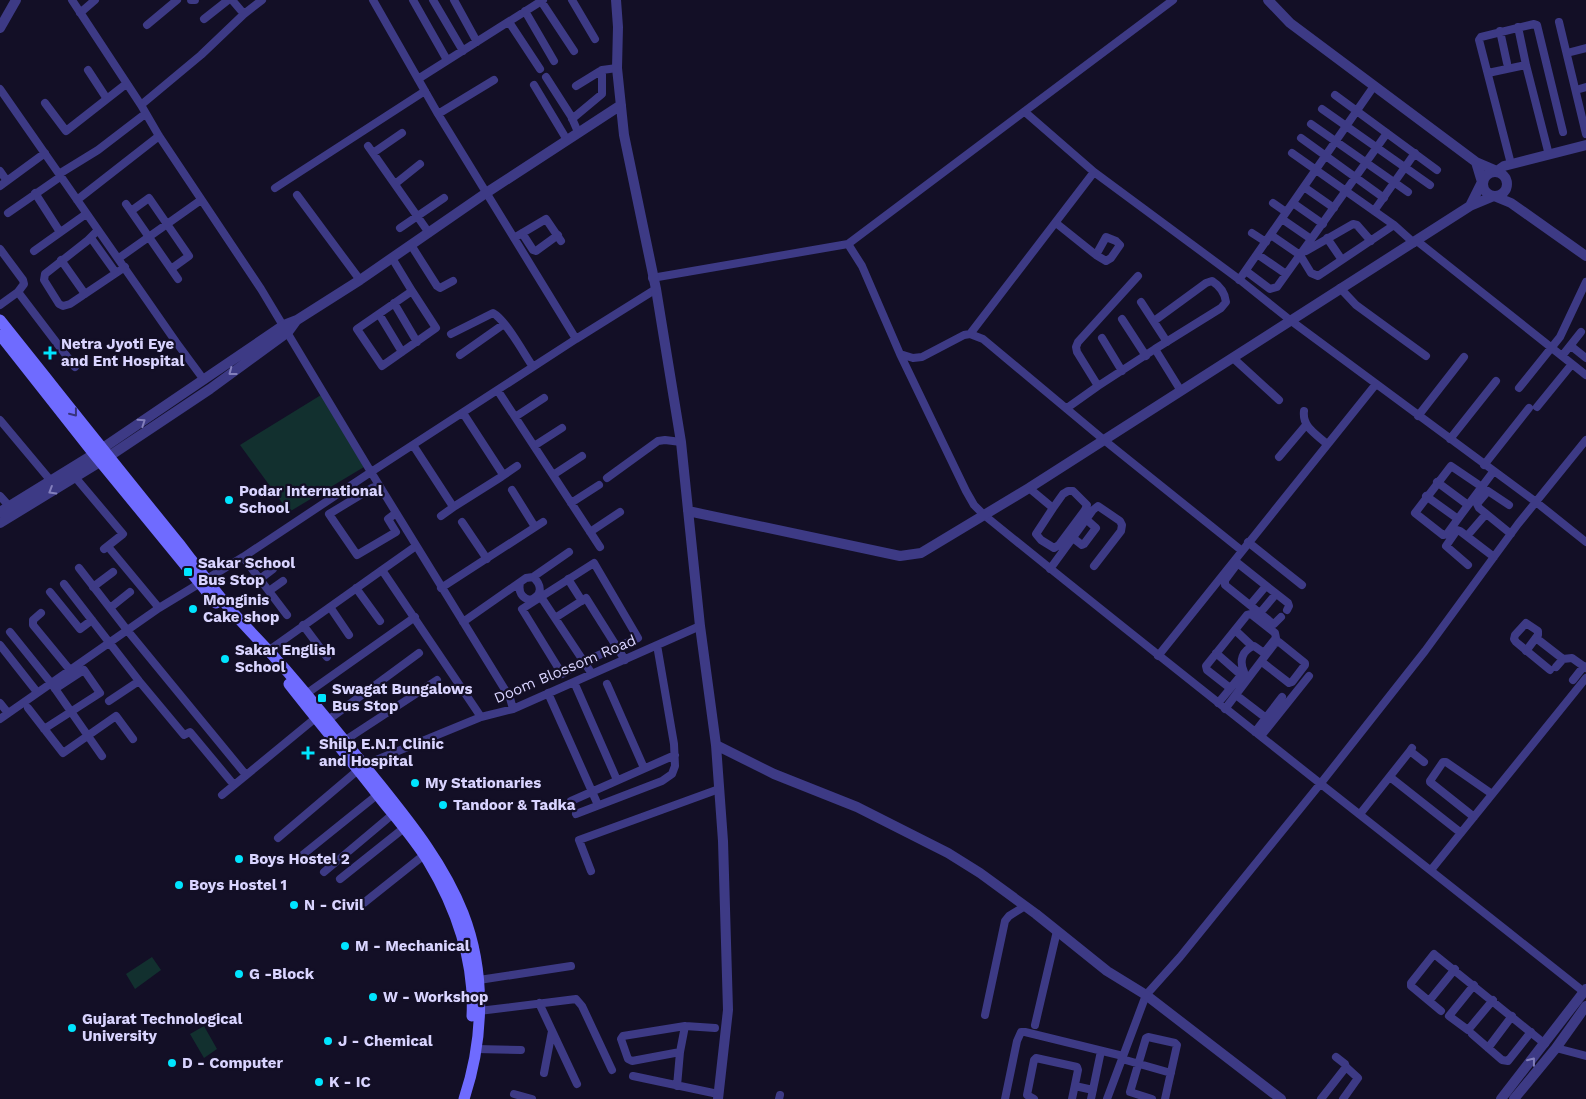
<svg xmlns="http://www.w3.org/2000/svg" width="1586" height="1099" font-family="'Work Sans',sans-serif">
<rect width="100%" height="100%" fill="#130f26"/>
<path fill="#12302f" d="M321 395 364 467 289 512 240 445Z
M152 957 161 970 135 989 126 974Z
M204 1026 217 1049 204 1058 190 1034Z"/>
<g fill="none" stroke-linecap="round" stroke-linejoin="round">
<path stroke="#3d3a85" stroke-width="8" d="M191 0H195
M232 0 244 14
M373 0 438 114 576 339 371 472 510 698 513 709
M413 0 447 60
M433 0 463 51
M454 0 477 42
M572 0 595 39
M541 1 574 51
M525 11 554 61
M80 13 95 0
M204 19 228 0
M509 22 540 69
M1559 22 1586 134
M147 25 177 0
M1518 27 1526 65 1549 155
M1500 31 1507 63
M1567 53 1586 48
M88 70 107 99
M1488 73 1526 65
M546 77 571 116 578 132
M418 79 543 0
M534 85 567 140
M576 86 602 70 617 68
M0 89 176 342 204 380
M1576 90 1586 87
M1335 95 1437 170
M45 103 66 131 126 84
M141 105 201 55 244 14 262 0
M1322 109 1430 185
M1025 112 1094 172
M438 114 494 80
M572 119 602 94V70
M1311 124 1408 192
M1301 138 1384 198
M368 146 429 233
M373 153 402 133
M1292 153 1394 225 1414 243
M1511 164 1479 40 1481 37 1534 24 1537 25 1563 132
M0 171 7 181
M59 174 98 150 145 114
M395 184 420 164
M0 186 45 153
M1304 187 1334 208
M275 188 425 91
M35 193 60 232
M297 195 360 280
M77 200 159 136
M1273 203 1286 212
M1293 203 1323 224
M126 204 178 279
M131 211 149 198 189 256 171 269
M1374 211 1415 153
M8 213 60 177
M1282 219 1311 239
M1056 223 1096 255 1106 261 1111 258 1120 245 1116 241 1106 237 1096 255
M400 228 444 198
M98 230 87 241 45 274 44 280 59 304 63 306 70 304 125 267
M522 233 533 250 536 251 558 235
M1252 233 1266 242
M1271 235 1300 255 1311 273 1318 276 1394 225
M91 238 116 273
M514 238 546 219 561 241
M1327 238 1342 260
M1417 241 1586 375
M848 244 1173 0
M411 245 437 286 440 288 453 281
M0 249 23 280 24 284 18 292 0 305
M34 251 86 214
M1306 251 1353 224 1357 225 1371 241
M1257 254 1286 274
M119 258 201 200
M392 258 412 291 357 329 382 366 436 328 412 291
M61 260 85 294
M1246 271 1270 289 1277 287 1387 133
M1138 276 1078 342 1076 347 1077 352 1098 386 1155 349
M652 278 848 244 862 266 900 354 913 358 922 357 964 335 970 334 983 339 1104 440 1241 550
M1239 280 1374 86
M1340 288 1356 305 1426 356
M18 292 75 367
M1141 302 1167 342
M394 303 417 342
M379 314 402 352
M1122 319 1146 356
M1154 321 1206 283 1212 281C1220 286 1225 293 1226 302L1221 308 1155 349 1181 391
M451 334 493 313C506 320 524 354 533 367
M970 334 1094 172 1240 280 1290 320 1536 502 1586 542
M1102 338 1122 371
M576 339 656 289
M1571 346 1586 358
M900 354 966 491 974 505 984 515C1182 676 1384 833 1584 992
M460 355 504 324
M1562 356 1581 332
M1233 358 1279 400
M1519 388 1560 337 1586 282
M498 391 600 547
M1537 407 1572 364
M1067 408 1098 386
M1304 411C1302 427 1316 434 1327 444
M1418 416 1464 357
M515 417 544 398
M0 420 51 481
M1450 439 1496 381
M413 445 452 505 455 506 501 477 502 473 463 413
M534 446 562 428
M1279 457 1306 425
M1484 465 1529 408
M553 475 582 456
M75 477 123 534 104 549
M501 477 517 466
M607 478 658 441 665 440 681 442
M1437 482 1468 505
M379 485 372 488 329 514 333 520 357 555 396 532 388 519 396 513
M1482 487 1451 466 1415 513 1443 535 1447 534C1462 513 1478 492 1493 472
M1029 488 1053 508 1063 494 1068 491H1073L1087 505 1085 510 1059 545 1054 548 1041 540 1036 534 1053 508
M512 490 535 527
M0 496 9 506
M1426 496 1458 519
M571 503 599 485
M1509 505 1488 491 1477 504 1479 508 1511 534
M441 516 455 506
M462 522 487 559
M590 532 620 512
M1467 536 1486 514
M1073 538 1082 545 1084 544 1096 528 1087 520
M1248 542 1302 585
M416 546 382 570 481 717
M110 549 159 608
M243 557 287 615
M1235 561 1288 603 1289 606 1287 610
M594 563 638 638 583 662 562 674 522 609Z
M1237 564 1225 580V585L1272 623 1274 624 1281 617
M1468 565 1446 546 1457 530 1460 531 1494 557
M79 568 127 630 246 775
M1050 569 1093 510 1098 506 1120 521 1122 525 1121 531 1094 566
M260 579 273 569
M568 579 582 601
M520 583C518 592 522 598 530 600 543 595 542 585 533 577
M64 584 139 681 184 735 190 732 234 785
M93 587 113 572
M356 588 380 621
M441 588 543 522
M269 591 283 581
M50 592 80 629 92 620
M541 597 592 674
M1250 605 1266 586
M330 607 349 635
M110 608 130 592
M41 613 33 620V625L70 670
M1260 613 1276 594
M555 618 586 598 625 660
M463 622 526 578 533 577 569 552
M303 625 327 657
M1235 630 1252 646
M10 632 51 683 102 756
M1536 638 1563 659 1572 658 1586 668
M0 645 37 692
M268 651 382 570
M1526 651 1538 635V631L1526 623 1515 635 1514 639 1516 642 1550 670
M1216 653 1241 675
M1158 656 1376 384
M1556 667 1563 659
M1573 680 1584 666
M574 682 617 780
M607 684 644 768
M548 693 598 805
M306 694 415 617
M1236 695 1266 718
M109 701 139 681
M0 703 8 713
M1218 703C1227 693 1235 682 1244 672 1239 661 1242 650 1254 646L1264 653 1276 638 1275 633 1251 614 1247 615 1206 666 1207 670 1230 688
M28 708 63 753 116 716 133 739
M1225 709 1275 643 1279 642 1305 663V665L1292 682 1289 683 1262 662
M0 719 159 608 243 557 371 472 261 289 159 136 141 105 72 0
M328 720 419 653
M44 729 100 693 84 670 55 689
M1255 732 1282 697
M1261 736 1309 676
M344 741 437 680
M1412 748 1410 751 1424 762
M1390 777 1461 833
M222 795 318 716
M571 801 675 755
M576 814 662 781 672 774 675 766 674 744 657 645
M1360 814 1410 751
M1474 817 1430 782V781L1443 762H1446L1492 794
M278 838 364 765 481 717 513 709 700 626
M300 857 377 795
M1431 870 1586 678
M591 871 579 840 719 789
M324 872 393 814
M340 879 404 828
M360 906 424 855
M479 980 571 966
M1474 985 1449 1016 1468 1030 1493 1000
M1429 1001 1455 969
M539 1003 577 1084
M479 1011 576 999 582 1006 612 1070
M1441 1011 1411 986V983L1434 954 1545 1044
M985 1015 1005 921 1009 916 1025 906
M1035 1025 1057 931
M1472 1034 1502 1060 1508 1061 1531 1032
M1488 1048 1512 1016
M1556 1048 1586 1056
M476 1049 521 1050
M680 1052 632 1061 628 1059 621 1039 623 1036 685 1026
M1336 1057 1345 1064 1346 1067
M1122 1059 1171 1073
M544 1073 552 1031
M633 1076 718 1094
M677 1086 680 1052 685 1026 715 1028
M1075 1086 1093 1090
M514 1094 532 1099
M779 1099 780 1095
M1005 1099 1017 1041 1021 1032H1025L1123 1056
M1034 1099 1027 1095 1034 1060 1036 1058 1077 1067 1078 1070 1072 1099
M1091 1099 1101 1051
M1107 1099 1146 995 1180 957 1321 783 1425 651 1518 524 1586 440
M1152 1099 1130 1092 1146 1038 1148 1037 1175 1043 1177 1045 1165 1099
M1321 1099 1346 1067 1358 1078 1343 1099"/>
<path stroke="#3d3a85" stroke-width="10" d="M616 0 618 27 617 68 624 135 656 289 681 442 700 626 716 745 723 841 728 1010 718 1099
M1268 0 1290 23 1476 162
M0 28 16 0
M1586 145 1504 166 1497 171 1476 162 1482 182 1470 206 1494 196 1511 203 1586 256
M1483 184a12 12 0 1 1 24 0a12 12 0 1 1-24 0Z
M688 511 900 556 921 553 1029 488 1470 206
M0 512 94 454 284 325 297 320 360 280 486 193 621 105
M0 523 108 457 210 389 288 332 296 321
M716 745 774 774 857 807 948 853 980 873 1036 914 1107 971 1146 995 1281 1099
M1501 1099 1586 989
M1514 1099 1556 1048 1586 1006"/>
<path stroke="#6f6bff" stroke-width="11" d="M0 320C60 395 120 471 181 546 197 567 213 589 230 609 250 632 272 653 291 676 322 712 351 749 381 786 413 826 444 865 463 913 486 972 484 1039 464 1099
M0 335 94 454 216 603
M289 684C318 721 348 757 377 794 394 816 413 837 428 861 456 907 475 962 472 1016"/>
</g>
<defs><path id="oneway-chevron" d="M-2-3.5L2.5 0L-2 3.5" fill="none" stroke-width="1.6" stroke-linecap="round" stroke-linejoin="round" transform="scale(1.25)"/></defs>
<g stroke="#837fbc">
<use href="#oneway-chevron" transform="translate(232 372) rotate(143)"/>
<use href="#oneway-chevron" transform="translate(142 422) rotate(-34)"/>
<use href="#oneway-chevron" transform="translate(52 491) rotate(149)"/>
<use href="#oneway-chevron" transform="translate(1532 1061) rotate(-52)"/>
</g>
<use stroke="#38347d" href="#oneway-chevron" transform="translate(74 413) rotate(52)"/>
<g fill="#00e5ff" stroke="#130f26" stroke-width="2">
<path d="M47.5 345.5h5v5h5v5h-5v5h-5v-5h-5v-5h5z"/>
<circle cx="229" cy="500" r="5"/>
<rect x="183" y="567" width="10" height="10" rx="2.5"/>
<circle cx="193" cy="609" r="5"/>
<circle cx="225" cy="659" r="5"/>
<rect x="317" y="693" width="10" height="10" rx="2.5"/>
<path d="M305.5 745.5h5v5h5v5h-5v5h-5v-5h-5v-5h5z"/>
<circle cx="415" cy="783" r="5"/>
<circle cx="443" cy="805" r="5"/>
<circle cx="239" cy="859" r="5"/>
<circle cx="179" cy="885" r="5"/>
<circle cx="294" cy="905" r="5"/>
<circle cx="345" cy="946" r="5"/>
<circle cx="239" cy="974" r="5"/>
<circle cx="373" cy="997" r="5"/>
<circle cx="72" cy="1028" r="5"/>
<circle cx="328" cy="1041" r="5"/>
<circle cx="172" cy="1063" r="5"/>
<circle cx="319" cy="1082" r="5"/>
</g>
<g text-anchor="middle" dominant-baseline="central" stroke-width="4.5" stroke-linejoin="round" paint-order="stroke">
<g font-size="15" font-weight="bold" fill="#d9d4ff" stroke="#130f26" text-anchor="start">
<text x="61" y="344">Netra Jyoti Eye<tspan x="61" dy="17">and Ent Hospital</tspan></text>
<text x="239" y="491">Podar International<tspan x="239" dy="17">School</tspan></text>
<text x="198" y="563">Sakar School<tspan x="198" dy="17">Bus Stop</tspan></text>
<text x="203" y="600">Monginis<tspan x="203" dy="17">Cake shop</tspan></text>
<text x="235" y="650">Sakar English<tspan x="235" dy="17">School</tspan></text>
<text x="332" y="689">Swagat Bungalows<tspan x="332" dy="17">Bus Stop</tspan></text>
<text x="319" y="744">Shilp E.N.T Clinic<tspan x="319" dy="17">and Hospital</tspan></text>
<text x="425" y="783">My Stationaries</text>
<text x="453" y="805">Tandoor &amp; Tadka</text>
<text x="249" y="859">Boys Hostel 2</text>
<text x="189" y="885">Boys Hostel 1</text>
<text x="304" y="905">N - Civil</text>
<text x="355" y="946">M - Mechanical</text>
<text x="249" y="974">G -Block</text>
<text x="383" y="997">W - Workshop</text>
<text x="82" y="1019">Gujarat Technological<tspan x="82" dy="17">University</tspan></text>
<text x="338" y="1041">J - Chemical</text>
<text x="182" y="1063">D - Computer</text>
<text x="329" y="1082">K - IC</text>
</g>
<g font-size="15" fill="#d9d4ff" stroke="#130f26">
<text transform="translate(565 669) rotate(-23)">Doom Blossom Road</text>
</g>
</g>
</svg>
